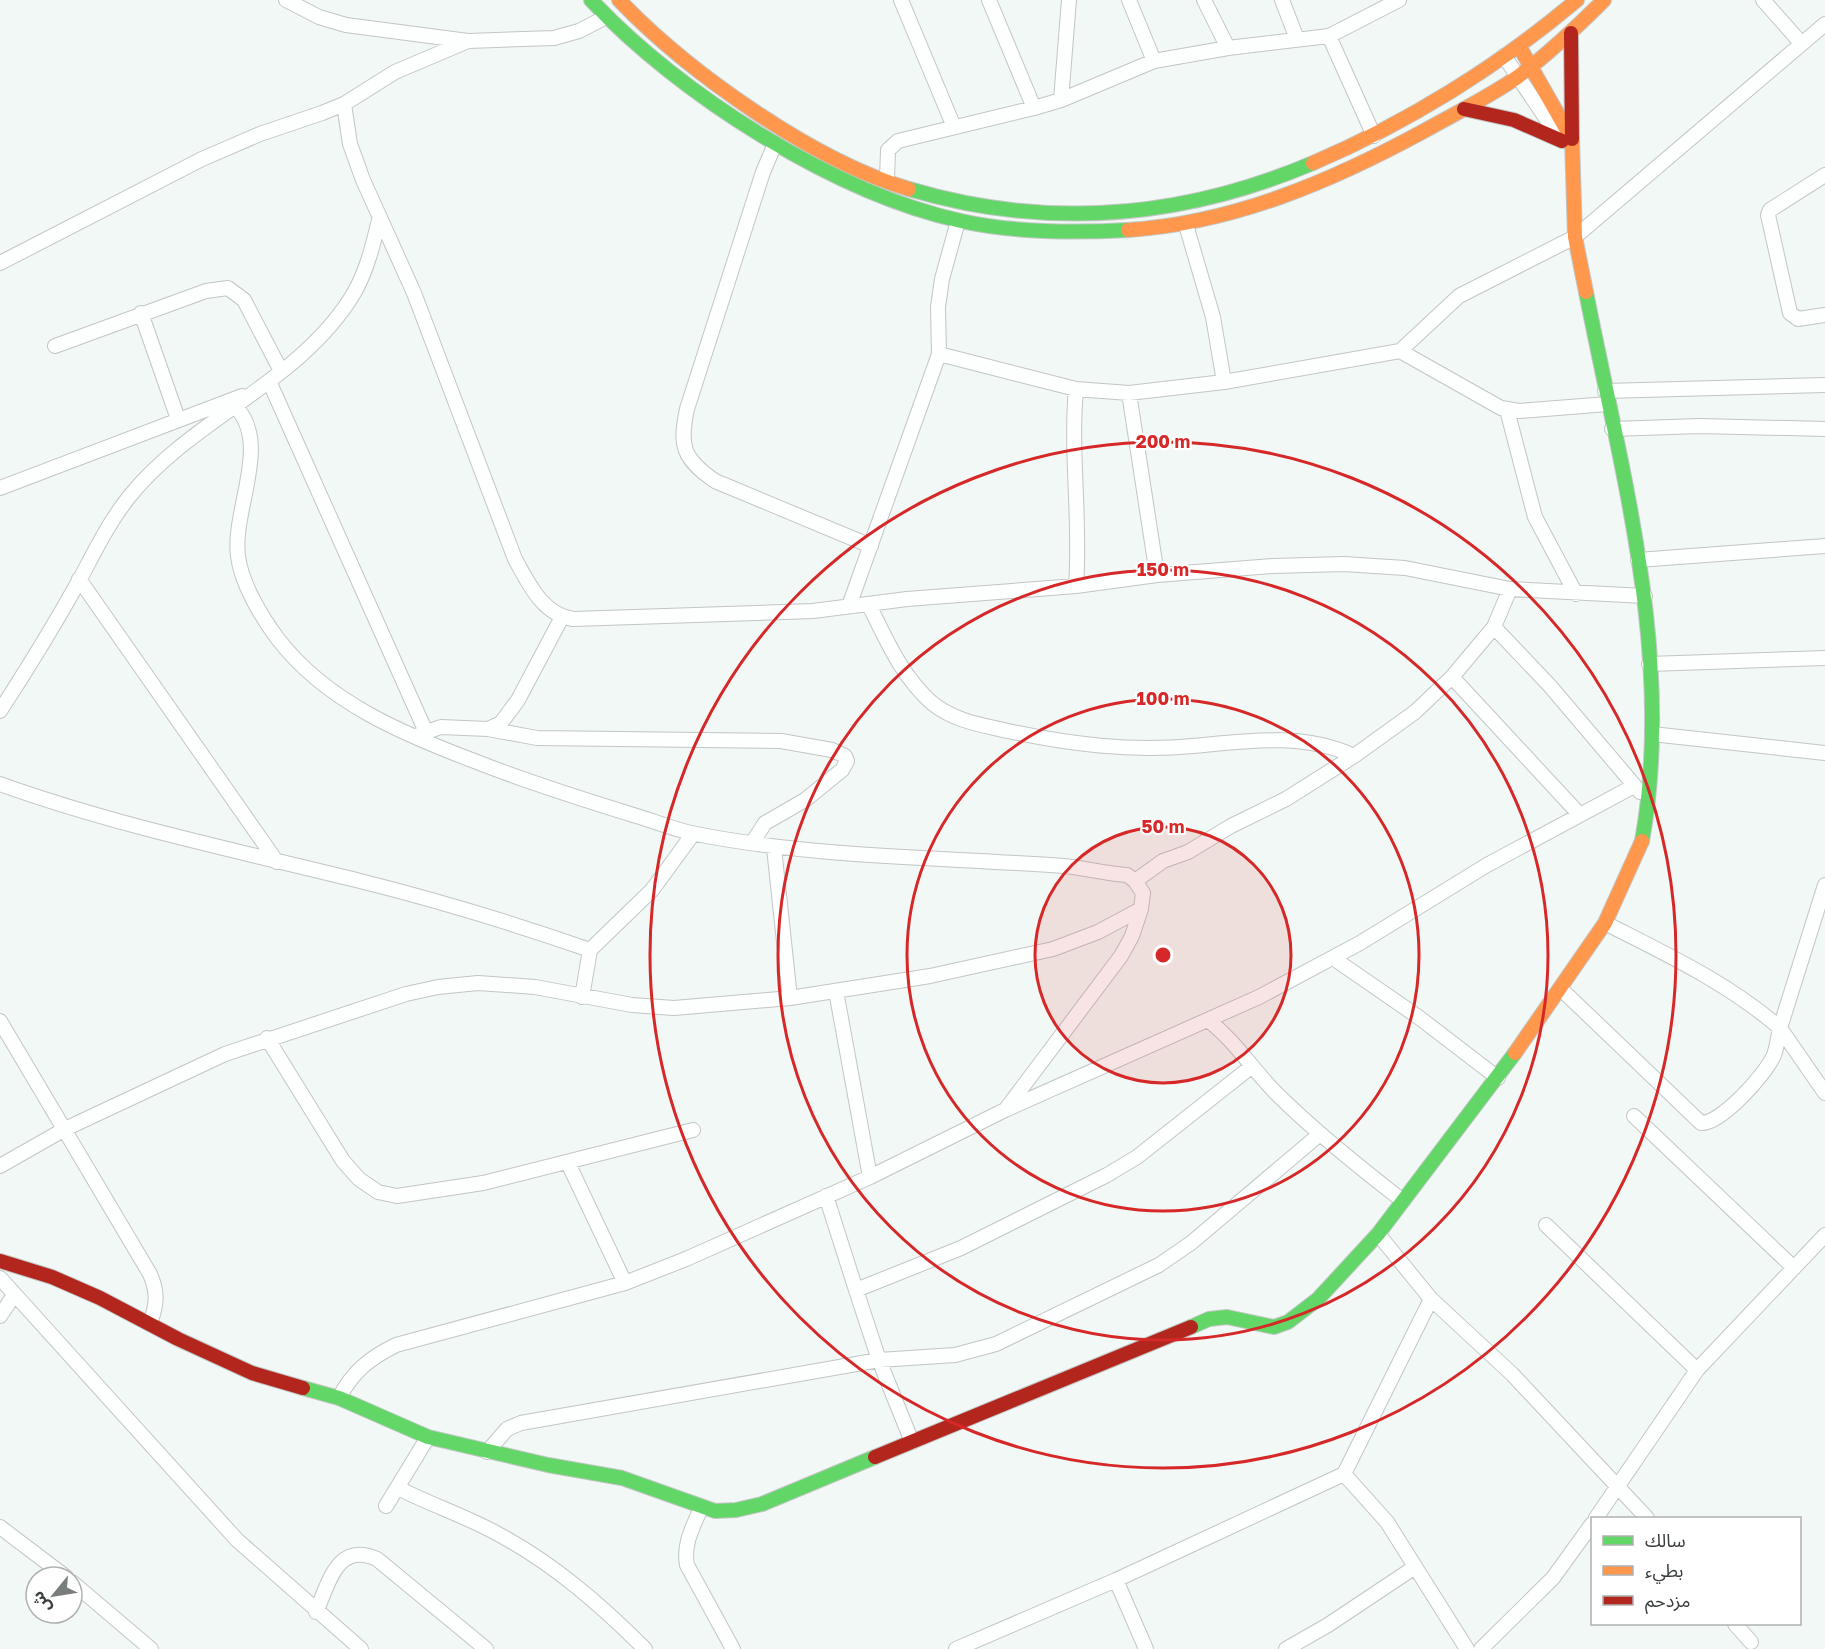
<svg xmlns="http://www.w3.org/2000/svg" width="1825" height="1649" font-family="'Golos Text','Noto Sans Arabic',sans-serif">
<rect width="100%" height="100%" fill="#f2f8f5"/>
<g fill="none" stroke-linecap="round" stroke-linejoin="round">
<defs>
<path id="street" d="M286 0 319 17 346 25 468 41 554 38 579 31 606 17
M901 0 954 127
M1129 0 1154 61
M1204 0 1228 48 1329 36
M1282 0 1297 39
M1763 0 1801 43
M1504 56 1558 136
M1061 100 1069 0
M344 104 350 144 363 180 414 293 515 559C529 584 542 614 573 619L813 611 907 599 1076 586 1157 575 1273 566 1344 564 1405 568 1510 589 1645 596
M1034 108 1061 100 1154 61 1228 48
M1374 136 1329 36 1399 0
M775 144 763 172 687 409C679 446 683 459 715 481L871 546
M1825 175 1770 210 1768 215 1790 313 1798 319 1825 315
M887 180 888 150 898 141 1034 108 989 0
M1186 225 1213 317 1224 382
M0 263 202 159 260 134 322 113 344 104 395 72 468 41
M141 313 178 419
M55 346 206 291 228 288 244 300 281 371
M1400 351 1501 408 1519 411 1608 404
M939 354 1076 389 1129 393 1224 382 1400 351 1459 296 1575 237 1825 24
M269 381 426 732
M1605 391 1825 385
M1129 393 1157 575
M235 406C272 444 232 509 238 556 241 583 262 618 278 639 326 702 405 735 477 762 527 782 579 798 630 814 652 820 674 830 696 834 818 858 941 857 1064 866 1086 868 1106 874 1127 875L1135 881 1163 861 1188 852 1231 826 1286 799 1354 756 1415 712 1452 677 1494 627 1510 589
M1507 410 1535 517 1576 594
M1612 429 1700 426 1825 429
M0 488 242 396
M1638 560 1825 546
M79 579 277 862
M1076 586C1081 520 1070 454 1076 389
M869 605C886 639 902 677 932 703 954 721 982 725 1008 731 1069 744 1130 752 1193 746 1246 741 1303 732 1354 756
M849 606 939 354 938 307 942 279 958 221
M1494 627 1550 686 1640 792
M1649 664 1825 658
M1452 677 1580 815
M0 711C28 668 55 624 80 579 95 551 109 522 129 497 192 418 301 382 354 293 367 270 373 245 379 220
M488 729 537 738 781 741 832 750 845 756 847 761 842 770 805 800 765 823 752 843
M1652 734 1825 753
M418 735 441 727 488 729 501 723 518 700 562 617
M0 784C117 826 239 851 360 881 437 900 515 924 590 950
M774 848 790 998
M1825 885 1780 1028 1825 1093
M1333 958 1417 1016 1498 1078
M1561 989 1701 1123C1721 1124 1766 1074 1774 1055 1777 1047 1778 1037 1780 1028 1728 983 1666 954 1605 923
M836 991 870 1177
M582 997 590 950 652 890 693 834
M0 1021 150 1274C158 1292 157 1305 150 1323
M1209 1021C1235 1041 1253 1070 1276 1093 1315 1132 1359 1167 1403 1201
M267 1038 343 1161 359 1179 378 1192 397 1196 483 1183 693 1130
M1006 1109 1121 956 1132 936 1141 909 1143 893 1135 881
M1634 1116 1794 1268
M568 1163 625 1283
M0 1166 65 1129 225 1054 406 994 438 987 478 983 535 987 632 1005 674 1008 790 998 930 976 1053 949 1098 932 1141 909
M826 1196 856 1290
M1546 1225 1697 1370
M1378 1234 1431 1299 1512 1374 1647 1518
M0 1278 237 1540 361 1649
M0 1316 14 1295
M339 1398C353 1371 370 1358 396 1345L625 1283 686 1259 870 1177 1005 1110 1259 997 1360 943 1487 865 1634 786
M912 1442 879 1360 856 1290 961 1248 1107 1175 1137 1157 1251 1067
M487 1452 507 1429 521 1423 879 1360 955 1355 996 1344 1159 1265 1191 1243 1320 1134
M1344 1474 1387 1522 1467 1649
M398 1488C431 1505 466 1516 498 1534 554 1564 601 1605 645 1649
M386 1506 428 1437
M701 1508C693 1527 683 1544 687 1565L733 1649
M1596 1518 1697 1370 1825 1235
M0 1527 66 1577
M1116 1580 1146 1649
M72 1582 151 1649
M316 1612C329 1583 337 1541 377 1559L486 1649
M1735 1624 1751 1642
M956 1649 1116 1580 1344 1474 1431 1299
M1286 1649 1328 1625 1415 1567
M1481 1649 1553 1578 1592 1524"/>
<path id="fast" d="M591 0C679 94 834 193 961 221 1015 233 1073 233 1128 230
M909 189C1047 230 1181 219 1313 163
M1586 292C1621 471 1675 658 1642 841
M1191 1327 1209 1319 1227 1317 1274 1327 1288 1322 1318 1299 1378 1234 1515 1053
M303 1388 339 1398 428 1437 548 1465 622 1478 715 1511 736 1510 762 1504 875 1457"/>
<path id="slow" d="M619 0C688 72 813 161 909 189
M1519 46 1572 139 1575 237 1586 292
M1313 163C1407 123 1499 66 1577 0
M1128 230C1234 223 1332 181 1424 131 1456 113 1489 97 1519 76 1549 53 1577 27 1604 0
M1515 1053 1605 923 1642 841"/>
<path id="jam" d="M1571 33 1572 139
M1464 109 1514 120 1562 141
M0 1261 52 1277 100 1298 178 1339 252 1373 303 1388
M875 1457 1191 1327"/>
</defs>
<use href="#street" stroke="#c2c6c5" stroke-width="16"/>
<use href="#fast" stroke="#c2c6c5" stroke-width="16"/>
<use href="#slow" stroke="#c2c6c5" stroke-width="16"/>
<use href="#jam" stroke="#c2c6c5" stroke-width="16"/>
<use href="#street" stroke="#fdfefe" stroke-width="14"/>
<use href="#fast" stroke="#63d668" stroke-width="14"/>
<use href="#slow" stroke="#ff974d" stroke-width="14"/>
<use href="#jam" stroke="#b3261e" stroke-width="14"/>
</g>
<circle cx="1163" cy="955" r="128" fill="#d62828" fill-opacity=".12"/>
<g fill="none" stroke="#d62828" stroke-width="3">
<circle cx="1163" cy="955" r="128"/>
<circle cx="1163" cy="955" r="256"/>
<circle cx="1163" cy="955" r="385"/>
<circle cx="1163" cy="955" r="513"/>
</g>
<circle cx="1163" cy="955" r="9" fill="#d62828" stroke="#fff" stroke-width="3"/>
<g font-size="18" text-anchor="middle" font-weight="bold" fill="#d62828" stroke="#fff" stroke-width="4.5" stroke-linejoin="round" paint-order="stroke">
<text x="1163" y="448">200 m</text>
<text x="1163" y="576">150 m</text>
<text x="1163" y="705">100 m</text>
<text x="1163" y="833">50 m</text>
</g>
<rect x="1591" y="1517" width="210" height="108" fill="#ffffff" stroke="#afb1b1" stroke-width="1.5"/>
<rect x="1603" y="1536" width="30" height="9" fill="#63d668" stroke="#afb1b1" stroke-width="1.5"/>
<text x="1645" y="1547" font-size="18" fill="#383c3b">سالك</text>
<rect x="1603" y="1566" width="30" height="9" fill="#ff974d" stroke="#afb1b1" stroke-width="1.5"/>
<text x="1645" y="1577" font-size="18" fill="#383c3b">بطيء</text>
<rect x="1603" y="1596" width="30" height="9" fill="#b3261e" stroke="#afb1b1" stroke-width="1.5"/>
<text x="1645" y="1607" font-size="18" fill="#383c3b">مزدحم</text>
<g transform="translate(54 1595) rotate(240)"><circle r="28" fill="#ffffff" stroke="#afb1b1" stroke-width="1.5"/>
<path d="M0-4.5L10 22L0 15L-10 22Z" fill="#797e7c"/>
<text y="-9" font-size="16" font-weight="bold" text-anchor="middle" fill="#383c3b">ش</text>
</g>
</svg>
